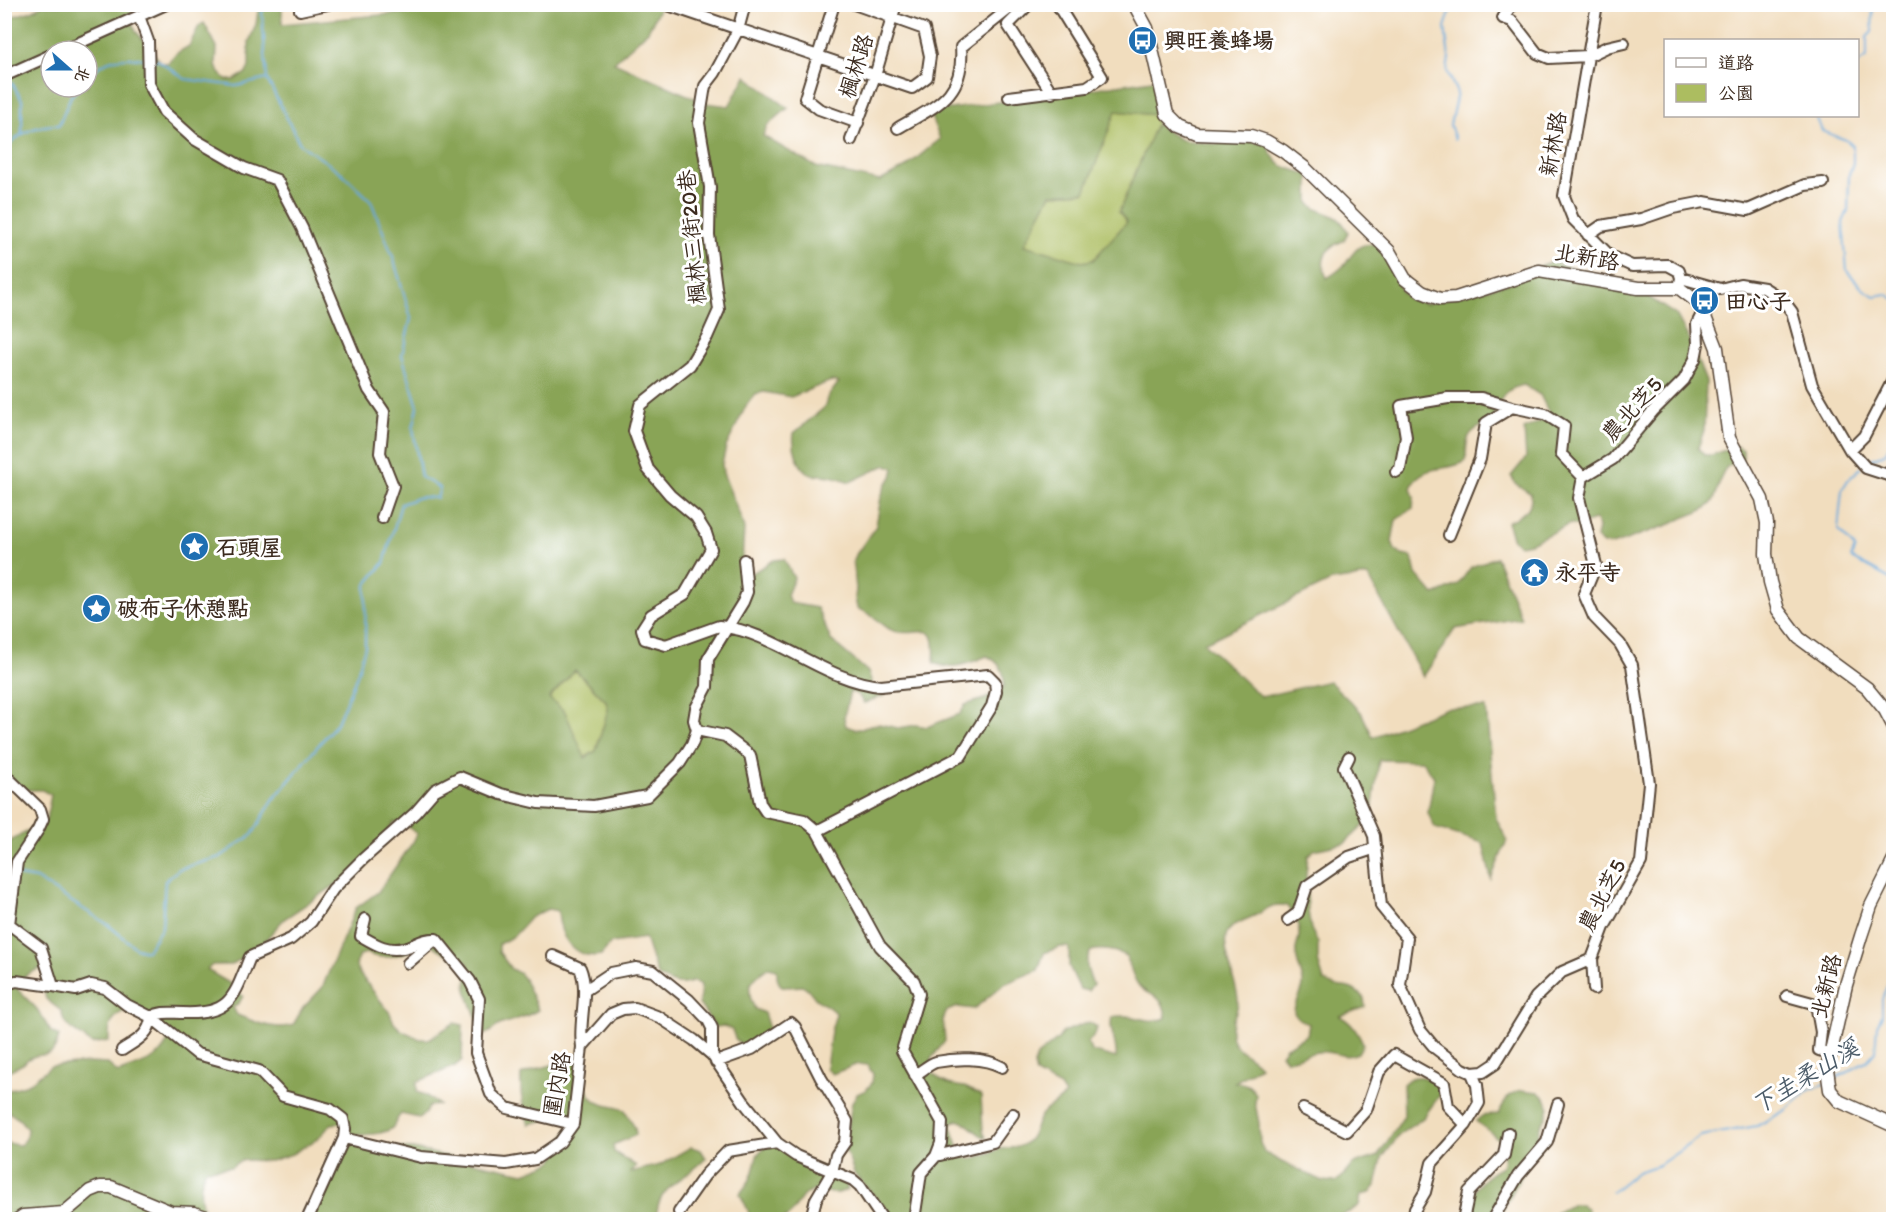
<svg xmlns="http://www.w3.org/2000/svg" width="1898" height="1224" font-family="Itim,'LXGW WenKai TC',sans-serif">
<rect width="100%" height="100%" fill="#fff"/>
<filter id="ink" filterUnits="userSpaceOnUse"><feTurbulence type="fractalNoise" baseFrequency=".0167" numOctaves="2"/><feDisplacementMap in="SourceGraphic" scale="12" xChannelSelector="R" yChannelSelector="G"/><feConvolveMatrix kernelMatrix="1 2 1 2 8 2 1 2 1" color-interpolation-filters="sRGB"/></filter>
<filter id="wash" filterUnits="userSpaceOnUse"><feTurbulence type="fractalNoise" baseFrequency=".008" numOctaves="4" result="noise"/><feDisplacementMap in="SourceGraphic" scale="24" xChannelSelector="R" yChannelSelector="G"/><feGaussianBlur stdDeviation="1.35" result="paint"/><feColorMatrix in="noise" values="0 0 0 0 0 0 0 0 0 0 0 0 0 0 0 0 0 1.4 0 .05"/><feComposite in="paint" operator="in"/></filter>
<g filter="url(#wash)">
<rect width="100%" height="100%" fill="#f1ddbe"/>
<path fill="#acbd60" stroke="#74743f" stroke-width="1.5" d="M1116 111 1156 115V124L1119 212 1127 222 1093 260 1082 262 1024 245 1051 194 1085 192Z
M575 670 606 701 608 710 596 751 584 758 565 712 549 698Z"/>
<path fill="#89a456" stroke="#62673a" stroke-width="1.5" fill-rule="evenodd" d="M42 5H150L128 14 136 31 161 63H168L177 53 189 46 199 26 204 23 217 47 216 65 218 71 227 80H234L246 73 249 67V42L256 24 259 5H282V24L447 9 450 5H661L648 31 614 62 705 103 729 106 746 76 788 108 767 126 763 136 816 167 880 181 906 167 940 139 929 112 1160 79 1156 115 1116 111 1085 192 1051 194 1024 245 1082 262 1093 260 1127 222 1119 212 1156 124 1181 140 1216 144 1240 140 1267 144C1277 170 1285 166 1309 175V203C1324 218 1336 208 1348 232 1347 235 1346 238 1344 240 1344 241 1335 244 1335 245 1322 252 1321 265 1327 278 1334 274 1341 269 1346 263 1357 247 1360 242 1381 245L1402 292 1409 299 1426 304 1514 282 1536 268 1552 261 1641 292 1677 316 1690 341 1706 382 1704 430 1698 448 1704 455H1712L1736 446 1743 450V458C1737 461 1730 464 1726 468 1717 478 1720 494 1711 504 1702 514 1686 514 1676 522L1612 545 1603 544 1596 538 1598 528 1596 519 1579 526 1570 524 1530 543 1520 545 1513 540 1507 522C1522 514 1532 512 1531 494L1516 484 1511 476 1526 458 1524 429 1542 421 1549 413 1540 395 1524 385C1502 389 1501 399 1493 419 1469 434 1466 430 1466 461 1447 473 1421 462 1411 488L1414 497 1413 508 1396 520 1392 541 1395 550 1402 555 1412 557 1416 574 1434 595 1458 585 1471 567 1496 557 1521 618 1455 629 1423 677 1368 576 1331 581 1204 643 1261 697 1329 681 1361 712 1373 737 1447 708H1486L1496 818 1507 840 1491 879 1483 843 1435 828 1428 813 1434 777 1422 761 1379 760 1371 819 1345 843 1314 850 1308 856 1306 874 1308 911 1311 929 1318 943V961L1324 981C1340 992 1346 980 1364 998L1365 1007 1340 1016C1352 1023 1357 1031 1363 1044L1358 1053C1343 1059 1340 1053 1325 1052 1312 1050 1299 1059 1286 1060L1281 1054 1286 1047 1307 1035 1309 1024C1278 1013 1305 1000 1303 982 1302 973 1297 964 1296 954 1295 949 1297 946 1298 941 1302 927 1295 917 1287 906 1273 902 1266 910 1254 916 1245 920 1232 924 1227 933 1220 945 1238 985 1238 1001 1238 1015 1226 1026 1233 1041 1238 1052 1252 1056 1260 1066L1235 1082C1245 1083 1250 1085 1256 1094L1255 1103 1259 1123 1260 1143 1265 1153 1280 1161 1322 1181 1335 1182 1342 1177 1353 1164 1378 1156 1404 1116 1403 1084C1416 1071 1427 1078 1441 1085L1440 1095 1423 1118 1400 1134 1382 1158 1376 1186 1370 1193 1361 1195 1359 1205 1351 1211 1333 1219H896L855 1175 845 1149 852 1102 857 1094 866 1090 872 1083 873 1074 867 1065 858 1064 832 1074 826 1068 831 1031 836 1014C829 1005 821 1004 815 998 811 993 810 990 804 986 787 986 776 993 777 969L769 967C750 980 744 987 755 1009L764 1013 772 1038 741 1045 735 1038 732 1030 724 1026 715 1027 699 1004 701 985 694 981C681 988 669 983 657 975L645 938 611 943 601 955C573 960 559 937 558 911L548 909 531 917 514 936 499 944V952L511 969 519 973 524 979 538 1010C527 1017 516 1019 505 1023 496 1025 491 1033 483 1035L466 990 468 962 452 957 429 943C405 952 390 963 365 953L358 957 356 966 359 973 390 1013 394 1023 401 1030 420 1039H429L454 1023 463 1025 462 1060 455 1066 417 1082V1092L425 1095 439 1105 429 1106 426 1113 419 1118 401 1114C397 1118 396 1122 393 1127 388 1134 357 1137 350 1133 346 1131 342 1126 339 1123L331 1124 319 1138 292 1154 271 1161 245 1160 238 1162 231 1167 206 1169C197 1187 201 1201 205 1219H5V1143L20 1145 26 1139 27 1129 21 1121 5 1109V1093L9 1090 28 1084 51 1066 89 1063 108 1064 118 1073C141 1063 163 1062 170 1034L127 1010C112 1015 108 1026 109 1041L92 1044 70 1028 64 1021 61 1011 46 999 44 990 47 971 39 969C26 975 20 976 18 990L37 1009 51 1032 59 1036C52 1063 47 1050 30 1058 25 1060 27 1061 23 1064 17 1067 10 1070 5 1073V850L12 840 46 820 51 795 42 790H24L5 785 4 19 32 11ZM51 51H87V87H51ZM831 381 839 382 827 398 825 407 794 433C792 446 797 469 812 475 819 477 815 474 822 475 831 475 842 479 850 482L886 465 894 468 892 477 886 484 881 497 876 526 853 559 856 589 855 598 857 608C862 611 866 612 870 615 879 620 884 628 894 631 921 639 938 614 934 663 952 671 970 663 987 656 1001 663 1005 672 1004 687L987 698 965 705 960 714 927 727 917 725 898 728 879 724 870 725 862 729H854L846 726 844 718 850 691 858 695 864 703 886 695H876L868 672 831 640 817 608 790 603 787 595 794 578 784 559 774 560 749 575 742 562 744 529 742 521 723 473 722 464 726 447 746 406 755 394 764 392 791 397ZM575 670 606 701 608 710 596 751 585 758 565 712 549 698ZM394 822 404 824 417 834 413 842 378 892 356 908 322 988 303 1008 293 1025C274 1031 255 1022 237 1015L233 1007 239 1003 243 996 235 991 231 984 207 970 212 965H232L245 955 253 954 284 919 361 868ZM1060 947H1069V966L1080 989 1088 991 1093 984C1088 972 1083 963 1091 951 1103 948 1116 951 1126 956 1130 965 1132 975 1137 983 1147 1000 1164 990 1166 1018 1148 1026 1133 1012 1112 1017 1108 1031 1118 1043 1116 1058L1091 1051 1088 1042 1095 1035 1097 1027 1089 1022 1063 1032 1058 1039 1037 1056 1034 1065 1036 1074 1060 1087 1065 1095C1059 1103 1049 1106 1043 1113 1037 1119 1035 1131 1030 1138 1020 1151 1012 1146 1000 1149 988 1153 977 1160 964 1158L960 1151 951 1125 957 1120C969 1122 974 1133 986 1138L983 1131 981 1096C976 1094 969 1088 964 1087 949 1085 945 1084 933 1074L931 1059 945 1041 943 1019 947 1011 957 1007 974 1009 1004 984 1038 970 1044 953Z
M571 1056 579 1059C581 1072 584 1094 597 1102 605 1106 616 1107 625 1110L635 1128 636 1135 613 1145 614 1152 636 1166 631 1172 660 1165 691 1147 701 1150 706 1158C688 1179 654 1186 657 1219L310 1220 341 1148 349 1144 413 1149 524 1173 550 1163 557 1156 571 1120 562 1116 529 1124C523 1110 520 1091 521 1075 537 1067 556 1067 571 1056Z
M1521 1090 1538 1092 1545 1098 1549 1107 1546 1118 1540 1126 1532 1157 1501 1213V1219H1475C1474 1215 1471 1209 1471 1205 1471 1187 1488 1174 1502 1167 1510 1140 1493 1136 1476 1121L1482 1116 1498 1114C1505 1102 1507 1094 1521 1090Z
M772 1144 844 1181 848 1189C830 1199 827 1188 812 1191 798 1193 797 1215 783 1219 774 1222 760 1219 750 1219L748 1210 740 1194C743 1189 749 1183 751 1177 759 1160 750 1154 772 1144Z
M1572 1204H1581L1588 1210 1587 1219H1551L1557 1212Z"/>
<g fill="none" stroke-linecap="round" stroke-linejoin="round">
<path stroke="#66a8da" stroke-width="2" d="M1453 4 1445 27 1449 58 1447 71 1457 93 1450 125 1455 139
M152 60H158L185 79 236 86 267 79 262 13 264 4
M1858 63 1867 57V37L1872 32 1873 4
M87 78C105 57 120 56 146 59
M4 84 12 83 22 100V135
M1816 116 1822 131 1846 140 1853 146V163L1849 174 1848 211 1843 222 1847 271 1863 289 1875 296 1886 294 1894 299
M4 155C12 134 38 124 59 125L71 96 79 87
M1866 462 1885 453 1890 445 1894 415
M1861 468 1848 480 1842 490 1838 530 1855 548 1851 558 1894 581
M19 876 36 879 107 924 136 948 147 951 162 927 165 881 179 869 220 857 252 835 273 800 337 723 357 675 365 647 366 585 384 563 401 504 420 497 437 498 440 488 421 477 413 428 418 407 402 355 411 318 393 257 371 201 342 173 300 144 267 79
M1832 1080 1866 1062 1875 1052 1877 1026 1882 1015V999L1894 969
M1612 1192 1637 1172 1659 1165 1701 1136 1757 1126 1786 1110 1809 1090 1824 1084"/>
</g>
</g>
<g filter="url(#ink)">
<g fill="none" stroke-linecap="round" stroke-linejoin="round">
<defs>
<path id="minor" d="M665 4 912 88 927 77 930 56 924 29 854 4
M745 4 738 30 715 73 705 86 699 123 710 187 709 235 719 310 707 337 690 365 640 405 634 431 648 469 670 495 696 517 706 533 711 549 685 594 651 615 642 629 645 639 666 645 719 626C777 632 823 681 881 686L988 675 995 682 996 691 992 706 961 756 817 831
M834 4 805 98 819 109 858 123
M1029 4 1008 25 1052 93
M1512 4 1503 18 1512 21 1537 53 1549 58 1588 56 1607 47 1624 43
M1597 4 1564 196 1573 219 1610 256 1632 266 1668 265 1679 271 1681 278 1679 288
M300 10 328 4
M139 16 148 41 149 84 164 112 194 139 244 168 277 180 302 228 369 390 384 412 380 453 393 486 382 518
M61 51 166 4
M4 76 51 55
M1009 97 1087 87 1102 77 1057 4
M898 128C935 106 965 97 961 47L1015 4
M851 140 875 76 896 4
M1588 235 1601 226 1641 219 1673 208 1704 202 1748 210 1805 185 1823 183
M1681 278 1720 289 1740 284 1764 288 1783 300 1792 312 1812 385 1850 450 1866 468 1894 477
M1850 450 1864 436 1894 378
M1396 472 1400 469 1406 437 1401 406 1448 398H1481L1512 407
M1449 535 1480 459 1486 423 1512 407 1545 414 1564 426 1561 454 1583 477
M697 730 725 736 750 755 760 803 766 812 804 820 817 831 880 946 914 981 919 994 902 1051 942 1122 941 1143 936 1156 921 1173 914 1220
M1349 757 1344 767 1374 836 1381 906 1407 938 1400 985 1420 1030 1435 1048 1463 1069 1472 1073 1483 1072 1495 1064 1536 997 1562 972 1592 959
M4 774 40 809 43 819 38 830 17 862 9 924 41 948 53 986 76 990 91 985 105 988 127 1005 151 1017 197 1054 259 1071 283 1096 330 1109 343 1119 345 1129 344 1138
M365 919 361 936C375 944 387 952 403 948 416 946 421 938 436 939
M1288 920 1298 913 1307 886 1349 857 1376 848
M553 956 580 968C590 992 578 1021 582 1047
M408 963 436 939 470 981 479 999 476 1053 491 1094 507 1108 573 1124
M4 985 16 981 53 986
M1594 989 1592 959 1604 927 1641 862 1649 783 1632 665 1620 644 1594 617 1584 594 1596 565 1579 498 1583 477 1613 459 1653 411 1684 380 1695 359 1698 344 1697 324 1703 312
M584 991 611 973 636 968 653 971 689 1000 708 1020 712 1028V1055
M1787 996 1816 1004 1821 1032 1819 1050 1829 1053
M122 1050C136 1041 150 1035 151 1017 161 1011 171 1013 183 1013 232 1015 234 996 250 957L291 939 311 922 333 889 363 859 415 813 435 790 460 777 501 794 538 803 594 806 647 796 680 763 692 744 697 730 694 720 696 708 707 687 708 659 743 602 747 592 744 560
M716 1062 752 1049 791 1023 795 1027 821 1078 847 1121 845 1142 836 1155 832 1172 816 1199 811 1218
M915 1075C922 1071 929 1064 936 1062 956 1058 984 1057 1002 1067
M1303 1109 1347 1131 1366 1110 1379 1072 1394 1055 1444 1083 1448 1106 1466 1125
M936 1156 993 1142 1013 1114
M679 1212 705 1175 728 1151 777 1143
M307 1220 344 1138 421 1157 506 1164 535 1159 560 1142 573 1124 582 1047 611 1014 623 1009 635 1008 659 1017 694 1040 712 1055 744 1102 777 1143 796 1156 853 1180 860 1186 883 1220
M1413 1220 1415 1209 1425 1192 1432 1163 1466 1125 1479 1103 1477 1085 1472 1073
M1463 1220 1469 1192 1504 1155 1508 1133
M1492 1220 1518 1176 1547 1142 1558 1104"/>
<path id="major" d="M1134 4 1147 28 1167 114 1180 127 1197 134 1251 136 1266 141 1283 151 1305 168 1389 251 1405 279 1422 292 1440 299 1456 298 1539 271 1638 288H1679L1696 301 1703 312 1717 348 1729 438 1762 499 1767 523 1766 554 1770 582 1778 610 1799 638 1867 688 1885 710 1894 727
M1894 860 1871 906 1861 936 1846 985 1827 1069 1830 1090 1839 1101 1894 1126
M17 1220 23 1216 64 1213 90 1191 100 1187H111L171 1212 194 1213 215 1220"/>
</defs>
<use href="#minor" stroke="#564536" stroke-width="14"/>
<use href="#major" stroke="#564536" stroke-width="15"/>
<use href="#minor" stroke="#fff" stroke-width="10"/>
<use href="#major" stroke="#fff" stroke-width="12"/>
</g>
</g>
<defs>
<symbol id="bus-disc" viewBox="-11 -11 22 22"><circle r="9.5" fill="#1f6fb2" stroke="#fff"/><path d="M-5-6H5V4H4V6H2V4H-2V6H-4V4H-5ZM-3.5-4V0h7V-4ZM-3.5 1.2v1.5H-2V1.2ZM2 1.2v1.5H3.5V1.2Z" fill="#fff"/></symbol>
<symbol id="sight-disc" viewBox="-11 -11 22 22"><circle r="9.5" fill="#1f6fb2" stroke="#fff"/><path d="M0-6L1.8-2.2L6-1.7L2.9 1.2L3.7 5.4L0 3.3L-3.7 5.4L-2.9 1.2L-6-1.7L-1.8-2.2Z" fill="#fff"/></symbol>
<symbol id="temple-disc" viewBox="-11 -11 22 22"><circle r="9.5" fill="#1f6fb2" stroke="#fff"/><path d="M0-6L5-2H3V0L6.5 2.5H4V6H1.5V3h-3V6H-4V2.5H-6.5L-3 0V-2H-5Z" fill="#fff"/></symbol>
</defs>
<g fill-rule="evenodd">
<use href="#bus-disc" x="1126" y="24" width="33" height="33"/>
<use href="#bus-disc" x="1688" y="284" width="33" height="33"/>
<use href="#sight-disc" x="178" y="530" width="33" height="33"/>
<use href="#temple-disc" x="1518" y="556" width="33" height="33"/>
<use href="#sight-disc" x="80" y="592" width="33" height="33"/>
</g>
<g text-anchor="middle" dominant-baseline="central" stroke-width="6" stroke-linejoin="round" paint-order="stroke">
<g font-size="22" font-weight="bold" fill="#3b2a1e" stroke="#fff" text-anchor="start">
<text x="1164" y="40">興旺養蜂場</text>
<text x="1725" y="301">田心子</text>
<text x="216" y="547">石頭屋</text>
<text x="1555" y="572">永平寺</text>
<text x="117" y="608">破布子休憩點</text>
</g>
<g font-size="22" fill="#3b2a1e" stroke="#fff">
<text transform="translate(856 66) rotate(-72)">楓林路</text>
<text transform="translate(1553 144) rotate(-80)">新林路</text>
<text transform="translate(692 237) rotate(-95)">楓林三街20巷</text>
<text transform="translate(1587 257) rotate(10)">北新路</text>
<text transform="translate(1632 409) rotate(-48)">農北芝5</text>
<text transform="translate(1602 895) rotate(-63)">農北芝5</text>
<text transform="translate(1826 986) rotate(-76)">北新路</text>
<text transform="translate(557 1084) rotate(-80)">圍內路</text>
</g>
<g font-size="24" font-style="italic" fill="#4c5c69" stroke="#fff">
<text transform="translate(1805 1076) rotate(-31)">下圭柔山溪</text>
</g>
</g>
<rect width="1898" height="1224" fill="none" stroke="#fff" stroke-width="24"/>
<rect x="1664" y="39" width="195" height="78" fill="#ffffff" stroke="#b1aaa5" stroke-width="1.5"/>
<rect x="1676" y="58" width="30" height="9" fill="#ffffff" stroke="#b1aaa5" stroke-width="1.5"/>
<text x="1718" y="69" font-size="18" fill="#3b2a1e">道路</text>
<rect x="1676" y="84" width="30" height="18" fill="#acbd60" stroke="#b1aaa5" stroke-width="1.5"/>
<text x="1718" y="99" font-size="18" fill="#3b2a1e">公園</text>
<g transform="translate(69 69) rotate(111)"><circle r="28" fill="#ffffff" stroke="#b1aaa5" stroke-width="1.5"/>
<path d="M0-4.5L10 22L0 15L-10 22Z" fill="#1f6fb2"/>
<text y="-9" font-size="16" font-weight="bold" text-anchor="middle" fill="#3b2a1e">北</text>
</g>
</svg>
